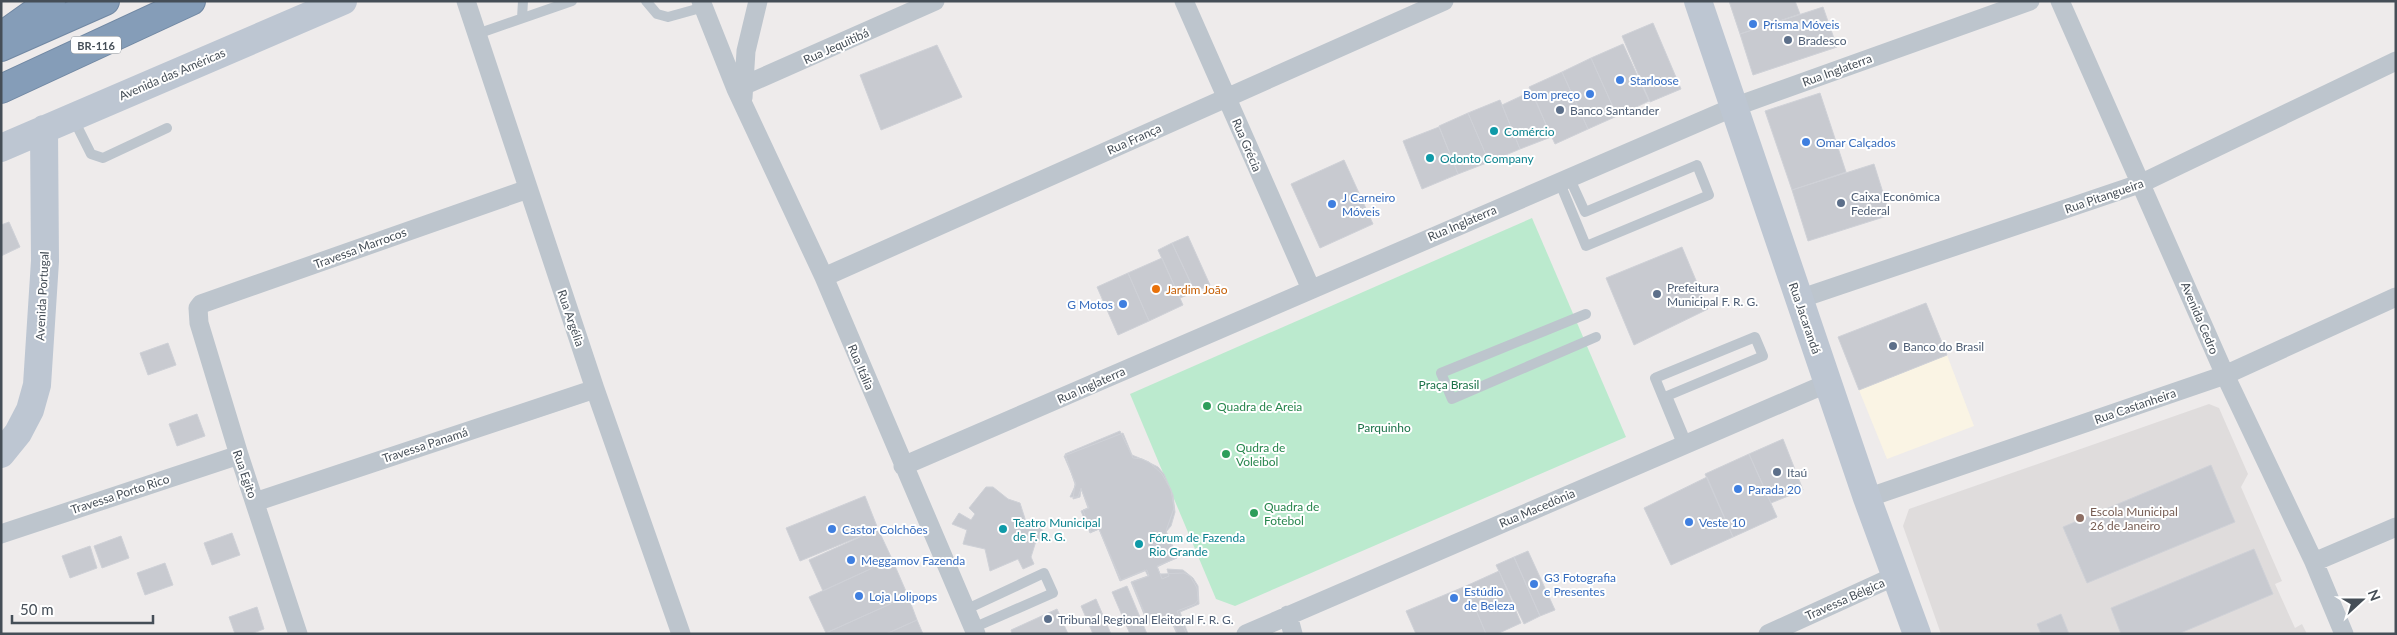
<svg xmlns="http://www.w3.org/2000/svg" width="2397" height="635" font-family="Lato,sans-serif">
<rect width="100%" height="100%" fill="#eeebeb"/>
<path fill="#faf4e4" d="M1947 355 1974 426 1887 459 1859 390Z"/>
<path fill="#dfdcdc" d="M2209 404 2219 408 2248 474 2241 487 2282 581 2275 584 2295 628 2302 624 2307 634H1941L1903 526 1909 509Z"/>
<path fill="#bbeace" d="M1532 218 1626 437 1235 606 1216 599 1130 394Z"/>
<path fill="#c8cad0" stroke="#cfd1d7" d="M1729 1H1795L1800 14 1740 34Z
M1823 7 1837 47 1753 75 1740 34Z
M1653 23 1681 89 1650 102 1622 36Z
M1623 44 1649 101 1617 116 1591 58Z
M937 45 962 97 881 130 860 75Z
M1591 58 1617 116 1588 129 1562 72Z
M1562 72 1588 129 1555 144 1529 87Z
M1532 91 1551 137 1520 149 1502 105Z
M1820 93 1846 172 1792 190 1765 111Z
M1500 100 1520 149 1489 162 1468 113Z
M1468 113 1489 162 1458 174 1439 126Z
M1439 127 1458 174 1422 189 1403 141Z
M1344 160 1373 224 1320 248 1291 184Z
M1874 164 1890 215 1808 241 1792 190Z
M9 222 20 247 1 256V225Z
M1188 236 1210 285 1195 292 1172 243Z
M1172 243 1195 292 1180 298 1158 250Z
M1682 247 1708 309 1634 345 1606 278Z
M1162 258 1183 305 1149 321 1128 273Z
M1128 273 1149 321 1118 335 1097 287Z
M1926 303 1947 355 1859 390 1838 337Z
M168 343 176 365 148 375 140 353Z
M197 414 205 436 177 446 169 424Z
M1120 431 1133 458 1142 459 1158 467 1164 474 1173 495 1175 512 1171 526 1166 532 1178 557 1157 567 1160 574 1184 573 1190 576 1197 588 1198 600 1195 604 1177 611 1186 633 1182 634H1178L1169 616 1148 624 1131 582 1148 576 1145 570 1121 580 1099 529 1091 532 1083 510 1088 508 1081 488 1080 497 1073 499 1075 484 1065 454Z
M1123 433 1132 455 1149 462 1162 474 1171 490 1174 508 1166 531 1177 558 1157 566 1162 579 1169 576 1167 569 1183 570 1193 578 1198 586 1199 604 1180 612 1188 634H1177L1169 616 1149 624 1132 582 1149 576 1147 570 1120 581 1099 529 1090 533 1081 511 1089 508 1081 489 1078 497H1070L1076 484 1064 456Z
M1783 439 1803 490 1771 503 1749 454Z
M1749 454 1777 517 1733 537 1705 474Z
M2211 465 2235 522 2087 583 2063 527Z
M1707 477 1733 537 1671 565 1644 508Z
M986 487H993L1008 499 1020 503 1028 528 1040 524 1045 538 1036 541 1031 557 1034 564 1023 569 1018 559 990 571 985 549 963 544 967 530 952 524 959 513 971 520 975 514 969 508Z
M865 496 878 529 800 561 786 528Z
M878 529 892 559 823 591 809 560Z
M232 533 240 555 212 565 204 543Z
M121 536 129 558 102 568 94 546Z
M90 546 97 568 70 578 62 556Z
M2254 549 2273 594 2178 634H2121L2111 608Z
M1528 551 1555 610 1540 616 1514 557Z
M1514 557 1540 616 1524 624 1496 565Z
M892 559 908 596 826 633 809 597Z
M165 563 173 585 145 595 137 573Z
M1499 571 1521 623 1497 634H1486L1466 586Z
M1127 586 1147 634H1130L1112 592Z
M1466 586 1486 634H1416L1406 611Z
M908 596 917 620 886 634 826 633Z
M1096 599 1111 634H1093L1081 606Z
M257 607 264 629 251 634H235L229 617Z
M1057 609 1068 634H1012L1011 630Z
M2061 614 2069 634H2041L2037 624Z
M917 620 923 634H886Z"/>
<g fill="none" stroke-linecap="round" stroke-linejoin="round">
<defs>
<path id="highway" d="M9 31 51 1
M1 47 105 1
M1 89 191 1"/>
</defs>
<use href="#highway" stroke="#7188a3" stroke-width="30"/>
<path stroke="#bdc5cd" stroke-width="10" d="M646 1 657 14 668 17 704 7
M522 18 523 1
M477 34 572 1
M73 118 91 154 103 158 167 128
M1559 181 1586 246 1709 195 1697 165 1585 212 1569 177
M1586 314 1441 373 1452 399 1596 337
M1683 446 1655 378 1755 337 1763 356 1667 396 1687 444
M965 610 1044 573 1053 593 973 628"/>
<path stroke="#bdc5cd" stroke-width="19" d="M466 1 595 389 681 634
M701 1 736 89 824 277 976 634
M1184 1 1311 289
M2060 1 2225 375 2314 562 2344 634
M736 89 935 1
M743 98 746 51 758 1
M824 277 1444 1
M1799 299 2142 183 2396 61
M903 466 1734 107 2030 1
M1867 498 2225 375 2396 297
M255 502 595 389
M1 534 239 455
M2314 562 2396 527
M1288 615 1293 634
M298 634 239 455 199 323 198 308 201 304 528 189
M1246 634 1828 383
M1768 634 1895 576"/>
<path stroke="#bdc6d2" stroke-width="28" d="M1698 1 1867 498 1917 634
M1 148 343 1
M1 454 18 433 30 410 37 385 45 261 44 129"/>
<use href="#highway" stroke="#859db8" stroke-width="28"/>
</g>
<g fill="#3f7fe0" stroke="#fff" stroke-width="2">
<circle cx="1753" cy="24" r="5"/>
<circle cx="1620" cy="80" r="5"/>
<circle cx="1590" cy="94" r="5"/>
<circle cx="1806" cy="142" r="5"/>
<circle cx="1332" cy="204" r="5"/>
<circle cx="1123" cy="304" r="5"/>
<circle cx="1738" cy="489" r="5"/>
<circle cx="1689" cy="522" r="5"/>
<circle cx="832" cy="529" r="5"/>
<circle cx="851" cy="560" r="5"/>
<circle cx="1534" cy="584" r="5"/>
<circle cx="859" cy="596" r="5"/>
<circle cx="1454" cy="598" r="5"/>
</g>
<g fill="#5c6f8a" stroke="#fff" stroke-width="2">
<circle cx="1788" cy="40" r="5"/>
<circle cx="1560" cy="110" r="5"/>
<circle cx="1841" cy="203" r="5"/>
<circle cx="1657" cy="294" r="5"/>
<circle cx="1893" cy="346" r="5"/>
<circle cx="1777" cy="472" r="5"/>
<circle cx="1048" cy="619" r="5"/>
</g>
<g fill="#0f9aa8" stroke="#fff" stroke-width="2">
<circle cx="1494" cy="131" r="5"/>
<circle cx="1430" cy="158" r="5"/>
<circle cx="1003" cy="529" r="5"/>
<circle cx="1139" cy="544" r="5"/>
</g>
<circle fill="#e8710a" stroke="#fff" stroke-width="2" cx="1156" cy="289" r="5"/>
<g fill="#2e9e5b" stroke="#fff" stroke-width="2">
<circle cx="1207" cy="406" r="5"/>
<circle cx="1226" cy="454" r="5"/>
<circle cx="1254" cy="513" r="5"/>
</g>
<circle fill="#8d6e63" stroke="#fff" stroke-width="2" cx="2080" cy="518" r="5"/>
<g text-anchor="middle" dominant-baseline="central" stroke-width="4" stroke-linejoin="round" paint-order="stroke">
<rect fill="#fff" stroke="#7d8389" stroke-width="1" x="71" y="36.5" width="50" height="17" rx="4"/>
<g font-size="11" font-weight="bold" fill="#454e57">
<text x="96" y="45">BR-116</text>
</g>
<g font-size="12" fill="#366cbe" stroke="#fff" text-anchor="start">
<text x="1763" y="24">Prisma Móveis</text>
<text x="1630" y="80">Starloose</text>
<text x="1580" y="94" text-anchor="end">Bom preço</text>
<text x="1816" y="142">Omar Calçados</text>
<text x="1342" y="197">J Carneiro<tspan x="1342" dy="14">Móveis</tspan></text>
<text x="1113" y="304" text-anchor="end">G Motos</text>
<text x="1748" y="489">Parada 20</text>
<text x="1699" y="522">Veste 10</text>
<text x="842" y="529">Castor Colchões</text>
<text x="861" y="560">Meggamov Fazenda</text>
<text x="1544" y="577">G3 Fotografia<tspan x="1544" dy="14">e Presentes</tspan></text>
<text x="1464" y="591">Estúdio<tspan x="1464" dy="14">de Beleza</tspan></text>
<text x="869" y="596">Loja Lolipops</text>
</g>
<g font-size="12" fill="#4e5e75" stroke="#fff" text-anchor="start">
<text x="1798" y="40">Bradesco</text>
<text x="1570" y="110">Banco Santander</text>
<text x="1851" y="196">Caixa Econômica<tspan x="1851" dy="14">Federal</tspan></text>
<text x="1667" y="287">Prefeitura<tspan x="1667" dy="14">Municipal F. R. G.</tspan></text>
<text x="1903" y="346">Banco do Brasil</text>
<text x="1787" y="472">Itaú</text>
<text x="1058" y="619">Tribunal Regional Eleitoral F. R. G.</text>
</g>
<g font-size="12" fill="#454e57" stroke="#fff">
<text transform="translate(836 46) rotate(-24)">Rua Jequitibá</text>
<text transform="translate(1837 70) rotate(-20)">Rua Inglaterra</text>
<text transform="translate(172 74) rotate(-23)">Avenida das Américas</text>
<text transform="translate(1134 139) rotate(-24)">Rua França</text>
<text transform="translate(1247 145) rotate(67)">Rua Grécia</text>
<text transform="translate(2104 196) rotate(-19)">Rua Pitangueira</text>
<text transform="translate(1462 223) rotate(-23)">Rua Inglaterra</text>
<text transform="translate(360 248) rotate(-20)">Travessa Marrocos</text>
<text transform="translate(42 296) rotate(-87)">Avenida Portugal</text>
<text transform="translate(571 318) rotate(71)">Rua Argélia</text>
<text transform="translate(1805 318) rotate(71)">Rua Jacarandá</text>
<text transform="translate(2200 318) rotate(67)">Avenida Cedro</text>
<text transform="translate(861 367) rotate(67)">Rua Itália</text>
<text transform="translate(1091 385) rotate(-24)">Rua Inglaterra</text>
<text transform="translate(2135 406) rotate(-19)">Rua Castanheira</text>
<text transform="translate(425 445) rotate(-18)">Travessa Panamá</text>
<text transform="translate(245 474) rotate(71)">Rua Egito</text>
<text transform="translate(120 494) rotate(-18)">Travessa Porto Rico</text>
<text transform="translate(1537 508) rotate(-23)">Rua Macedônia</text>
<text transform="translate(1845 599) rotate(-24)">Travessa Bélgica</text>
</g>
<g font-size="12" fill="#0d838f" stroke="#fff" text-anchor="start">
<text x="1504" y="131">Comércio</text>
<text x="1440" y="158">Odonto Company</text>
<text x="1013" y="522">Teatro Municipal<tspan x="1013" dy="14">de F. R. G.</tspan></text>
<text x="1149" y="537">Fórum de Fazenda<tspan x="1149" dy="14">Rio Grande</tspan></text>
</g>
<g font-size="12" fill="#c56008" stroke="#fff" text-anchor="start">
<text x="1166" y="289">Jardim João</text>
</g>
<g font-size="12" fill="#1c7249" stroke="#fff">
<text x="1449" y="384">Praça Brasil</text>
<text x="1384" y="427">Parquinho</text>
</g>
<g font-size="12" fill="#27864d" stroke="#fff" text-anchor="start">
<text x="1217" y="406">Quadra de Areia</text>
<text x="1236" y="447">Qudra de<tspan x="1236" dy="14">Voleibol</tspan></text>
<text x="1264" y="506">Quadra de<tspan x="1264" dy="14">Fotebol</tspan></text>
</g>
<g font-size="12" fill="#785e54" stroke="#fff" text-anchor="start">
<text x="2090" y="511">Escola Municipal<tspan x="2090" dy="14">26 de Janeiro</tspan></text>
</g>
</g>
<rect width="2397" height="635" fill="none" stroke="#454e57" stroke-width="5"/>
<g transform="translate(2362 600) rotate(69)" stroke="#ffffff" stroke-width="4" paint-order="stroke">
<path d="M0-4L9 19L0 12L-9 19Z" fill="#454e57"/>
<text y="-8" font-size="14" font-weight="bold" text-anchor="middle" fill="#454e57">N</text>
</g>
<path d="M12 615v8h141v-8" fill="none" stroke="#454e57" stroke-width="2.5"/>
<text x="20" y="615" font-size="15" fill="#454e57" stroke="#ffffff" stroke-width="4" paint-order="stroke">50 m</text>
</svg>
